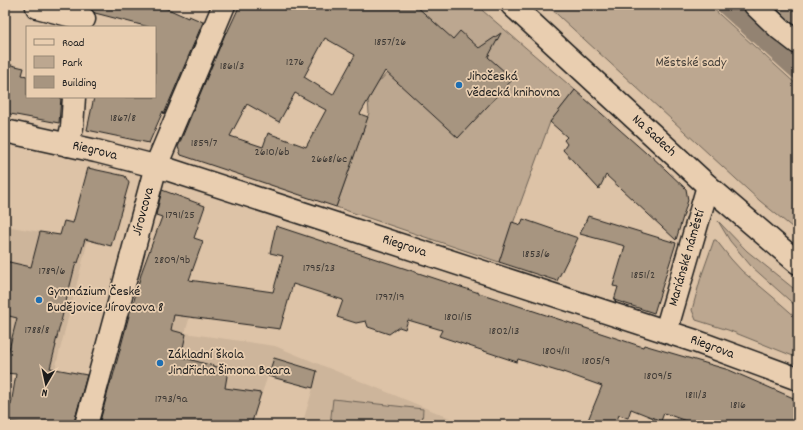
<svg xmlns="http://www.w3.org/2000/svg" width="803" height="430" font-family="Dekko,sans-serif">
<rect width="100%" height="100%" fill="#ddc3a7"/>
<filter id="ink" filterUnits="userSpaceOnUse"><feTurbulence type="fractalNoise" baseFrequency=".025" numOctaves="2"/><feDisplacementMap in="SourceGraphic" scale="8" xChannelSelector="R" yChannelSelector="G"/><feConvolveMatrix kernelMatrix="1 2 1 2 8 2 1 2 1" color-interpolation-filters="sRGB"/></filter>
<g filter="url(#ink)">
<path fill="#cdb59b" d="M5 226 88 240 55 369 5 361Z
M131 308 190 316 185 333 275 346 467 425H302L313 388 317 371 303 366 274 358 254 416 253 425H99L105 405 106 404Z"/>
<path fill="#bca790" stroke="#6c6256" d="M420 5H476L575 90 550 122 499 262 336 207 369 113 368 100 377 84 434 22 418 8Z
M547 5H709L798 86V232L760 201Z
M718 221 747 251 798 292V308L751 266 730 241Z
M714 240H716L731 259 742 271 773 297 798 319V358L728 330 696 320 692 310 701 277Z
M333 399 423 409 422 425H330Z"/>
<g fill="none" stroke-linecap="round" stroke-linejoin="round">
<path stroke="#938372" stroke-width="21" d="M727 5 798 69"/>
</g>
<path fill="#a79580" stroke="#1c1c1c" fill-rule="evenodd" d="M86 5H159L188 18 189 16 203 22 164 114 163 111 149 143 87 130 94 97H155V27H149L95 13 92 10 85 6Z
M240 5H415L453 39 460 31 479 48 501 33 488 57 513 79 458 138 385 71 360 114 368 117 336 207 181 155 178 147 226 32 227 33ZM325 38 355 55 333 95 304 77ZM295 93 326 110 306 147 268 133 263 147 230 136 247 104 279 122Z
M773 5H798V27L788 20Z
M7 64 24 68 22 75 27 76V97H61L59 123 5 113V77Z
M575 90 646 153 647 152 686 189 688 200 676 240 606 175 599 189 563 150 567 144 564 140 567 137 550 122Z
M88 168 125 176 129 183 111 246 85 239 78 263 76 262 55 345H56L50 368 87 375 74 422V425H35L5 422V404L11 405 16 374 5 373V365L17 318 5 315V261L31 267 40 232 60 235 64 221 73 223Z
M162 190 205 206 194 238 203 241 189 280 273 292 283 256 270 253 276 226 643 347 644 345 729 370 798 400V425H697L664 413 661 421 631 409 628 418 619 415 615 425H586L602 386 563 372V373L518 359 517 362 439 336 442 330 408 320 405 329 399 327 389 334 368 327 366 321 356 323 337 317 343 300 293 284 280 329 174 315 171 330 186 334 181 357 228 370 225 388 261 393 251 425H99L111 380H112L131 308H132L142 271 162 217 156 215Z
M588 216 676 243 654 313 614 300 618 287 613 286 625 246 580 234Z
M523 219 578 238 557 281 499 262 512 222 521 225Z
M274 358 317 371 313 388 268 376Z"/>
<g fill="none" stroke-linecap="round" stroke-linejoin="round">
<defs>
<g id="minor">
<path d="M38 5 37 7 84 19"/>
<path id="s1" d="M512 5 708 186 798 263"/>
<path d="M755 5 780 29 798 43"/>
<path id="s2" d="M5 131 96 151 170 170 695 341 798 379"/>
<path d="M68 145 72 127 74 97"/>
<path id="s3" d="M666 331 708 186"/>
<path id="s4" d="M86 425 156 166 224 5"/>
</g>
</defs>
<use href="#minor" stroke="#1c1c1c" stroke-width="25"/>
<use href="#minor" stroke="#e9ceb0" stroke-width="22"/>
</g>
</g>
<g fill="#1f6fb2" stroke="#e9ceb0" stroke-width="1.5">
<circle cx="459" cy="85" r="4"/>
<circle cx="39" cy="300" r="4"/>
<circle cx="160" cy="363" r="4"/>
</g>
<g text-anchor="middle" dominant-baseline="central" stroke-width="3.5" stroke-linejoin="round" paint-order="stroke">
<g font-size="12" fill="#3f3a35">
<text x="390" y="42">1857/26</text>
<text x="295" y="62">1276</text>
<text x="232" y="66">1861/3</text>
<text x="123" y="118">1867/8</text>
<text x="204" y="143">1859/7</text>
<text x="272" y="152">2610/6b</text>
<text x="329" y="159">2668/6c</text>
<text x="180" y="215">1791/25</text>
<text x="536" y="254">1853/6</text>
<text x="172" y="260">2809/9b</text>
<text x="319" y="268">1795/23</text>
<text x="52" y="271">1789/6</text>
<text x="643" y="275">1851/2</text>
<text x="390" y="297">1797/19</text>
<text x="458" y="317">1801/15</text>
<text x="37" y="330">1788/8</text>
<text x="504" y="331">1802/13</text>
<text x="556" y="351">1804/11</text>
<text x="596" y="361">1805/9</text>
<text x="658" y="376">1809/5</text>
<text x="696" y="395">1811/3</text>
<text x="171" y="399">1793/9a</text>
<text x="738" y="405">1816</text>
</g>
<g font-size="14" fill="#443f39" stroke="#e9ceb0">
<text x="691" y="63">Městské sady</text>
</g>
<g font-size="14" fill="#1c1c1c" stroke="#e9ceb0" text-anchor="start">
<text x="467" y="77">Jihočeská<tspan x="467" dy="16">vědecká knihovna</tspan></text>
<text x="47" y="292">Gymnázium České<tspan x="47" dy="16">Budějovice Jírovcova 8</tspan></text>
<text x="168" y="355">Základní škola<tspan x="168" dy="16">Jindřicha Šimona Baara</tspan></text>
</g>
<g font-size="14" fill="#1c1c1c" stroke="#e9ceb0">
<text stroke="none"><textPath href="#s1" startOffset="193">Na Sadech</textPath></text>
<text stroke="none"><textPath href="#s2" startOffset="92">Riegrova</textPath></text>
<text stroke="none"><textPath href="#s4" startOffset="221">Jírovcova</textPath></text>
<text stroke="none"><textPath href="#s2" startOffset="416">Riegrova</textPath></text>
<text stroke="none"><textPath href="#s3" startOffset="76">Mariánské náměstí</textPath></text>
<text stroke="none"><textPath href="#s2" startOffset="740">Riegrova</textPath></text>
</g>
</g>
<rect width="803" height="430" fill="none" stroke="#e9ceb0" stroke-width="20"/>
<rect x="10" y="10" width="783" height="410" fill="none" stroke="#1c1c1c" stroke-width="1.5" filter="url(#ink)"/>
<rect x="26" y="26" width="130" height="72" fill="#e9ceb0" stroke="#978775"/>
<rect x="34" y="39" width="20" height="6" fill="#e9ceb0" stroke="#978775"/>
<text x="62" y="46" font-size="12" fill="#1c1c1c">Road</text>
<rect x="34" y="56" width="20" height="12" fill="#bca790" stroke="#978775"/>
<text x="62" y="66" font-size="12" fill="#1c1c1c">Park</text>
<rect x="34" y="76" width="20" height="12" fill="#a79580" stroke="#978775"/>
<text x="62" y="86" font-size="12" fill="#1c1c1c">Building</text>
<g transform="translate(46 384) rotate(189)" stroke="#e9ceb0" stroke-width="3" paint-order="stroke">
<path d="M0-3L7 15L0 10L-7 15Z" fill="#1c1c1c"/>
<text y="-6" font-size="11" font-weight="bold" text-anchor="middle" fill="#1c1c1c">N</text>
</g>
</svg>
